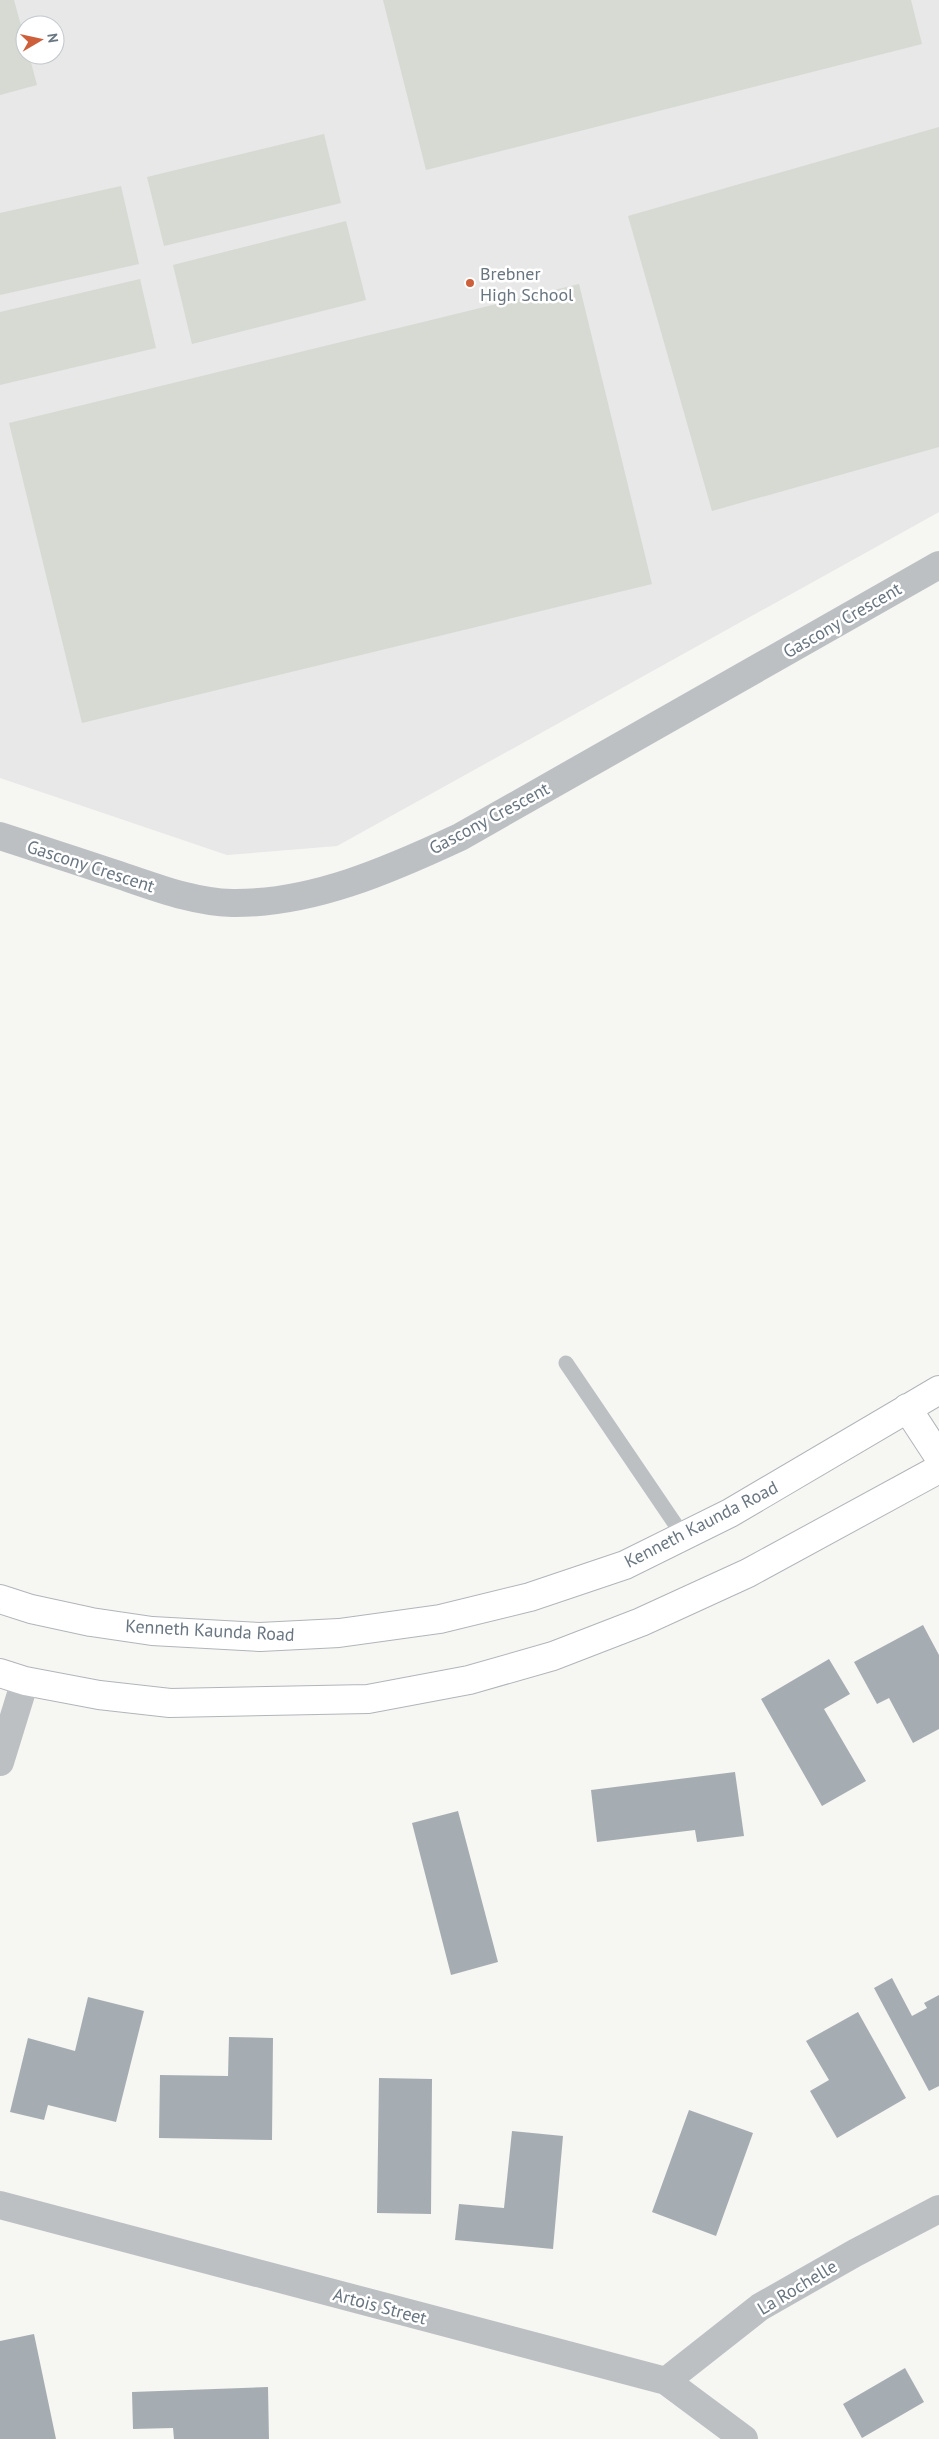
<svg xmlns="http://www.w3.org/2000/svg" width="939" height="2439" font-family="'PT Sans',sans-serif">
<rect width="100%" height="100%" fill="#f6f6f3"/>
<path fill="#e7e8e7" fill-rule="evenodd" d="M0 0H939V512L337 846 227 855 0 778ZM25 25H55V55H25Z"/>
<path fill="#d6dad3" d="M0 0H14L25 40V55H29L37 85 0 95Z
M383 0H911L922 44 426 170Z
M939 127V447L712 511 628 216Z
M324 134 341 203 164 246 147 177Z
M121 186 139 264 0 295V213Z
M346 221 366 300 192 344 173 265Z
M140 279 156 348 0 385V312Z
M579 284 652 584 82 723 9 423Z"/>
<path fill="#a6adb2" d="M923 1625 939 1655V1729L913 1743 889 1698 877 1704 854 1662Z
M829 1659 850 1694 824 1709 866 1781 822 1806 761 1699Z
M735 1772 744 1836 697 1842 695 1830 597 1842 591 1790Z
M458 1811 498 1962 451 1975 412 1823Z
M892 1978 912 2016 927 2008 924 2003 939 1995V2086L929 2091 874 1988Z
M88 1997 144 2011 116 2122 48 2105 44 2120 10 2112 28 2038 75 2051Z
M858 2012 906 2098 837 2138 810 2091 829 2080 806 2041Z
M229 2037 273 2038 272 2140 159 2138 160 2075 228 2076Z
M379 2078 432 2079 431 2214 377 2213Z
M689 2110 753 2133 716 2236 652 2212Z
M512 2131 563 2136 553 2249 455 2240 459 2204 504 2208Z
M34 2334 56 2439H0V2341Z
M905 2368 924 2402 862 2438 843 2404Z
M268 2387 269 2439H174L173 2428 133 2429 132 2392Z"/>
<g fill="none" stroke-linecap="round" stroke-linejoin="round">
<defs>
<path id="secondary" d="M907 1408 939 1457
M0 1599 31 1609 91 1622 152 1631 260 1637 339 1633 440 1619 530 1597 625 1565 730 1513 939 1390
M0 1673 25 1681 99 1695 170 1703 368 1699 469 1680 553 1656 641 1622 748 1573 939 1469"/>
</defs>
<use href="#secondary" stroke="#b1b5b9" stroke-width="30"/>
<path stroke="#bcc0c3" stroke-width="15" d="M566 1363 684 1537"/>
<path stroke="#bcc0c3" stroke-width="28" d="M0 836C41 849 82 863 122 876 158 888 194 902 232 903 312 904 389 870 460 837L939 565
M0 1762 25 1681
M0 2205 666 2381 744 2439
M666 2381 760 2307 855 2253 939 2209"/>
<use href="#secondary" stroke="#fff" stroke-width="28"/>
</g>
<circle fill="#ce5f3b" stroke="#fff" stroke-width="2" cx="470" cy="283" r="5"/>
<g text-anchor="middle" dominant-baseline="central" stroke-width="5" stroke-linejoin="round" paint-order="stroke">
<g font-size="18" fill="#697681" stroke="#fff" text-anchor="start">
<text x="480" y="273">Brebner<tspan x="480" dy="21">High School</tspan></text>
</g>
<g font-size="18" fill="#697681" stroke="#fff">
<text transform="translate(842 620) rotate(-30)">Gascony Crescent</text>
<text transform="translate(489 818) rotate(-28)">Gascony Crescent</text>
<text transform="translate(91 866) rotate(18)">Gascony Crescent</text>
<text transform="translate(701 1524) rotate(-27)">Kenneth Kaunda Road</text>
<text transform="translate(210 1630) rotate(3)">Kenneth Kaunda Road</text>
<text transform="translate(797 2287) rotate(-31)">La Rochelle</text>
<text transform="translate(380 2306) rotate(15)">Artois Street</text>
</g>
</g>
<g transform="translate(40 40) rotate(81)"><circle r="24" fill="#ffffff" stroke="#c3c8cd"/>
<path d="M0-4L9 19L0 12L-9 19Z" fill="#ce5f3b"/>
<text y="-8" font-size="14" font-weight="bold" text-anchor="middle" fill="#697681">N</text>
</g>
</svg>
